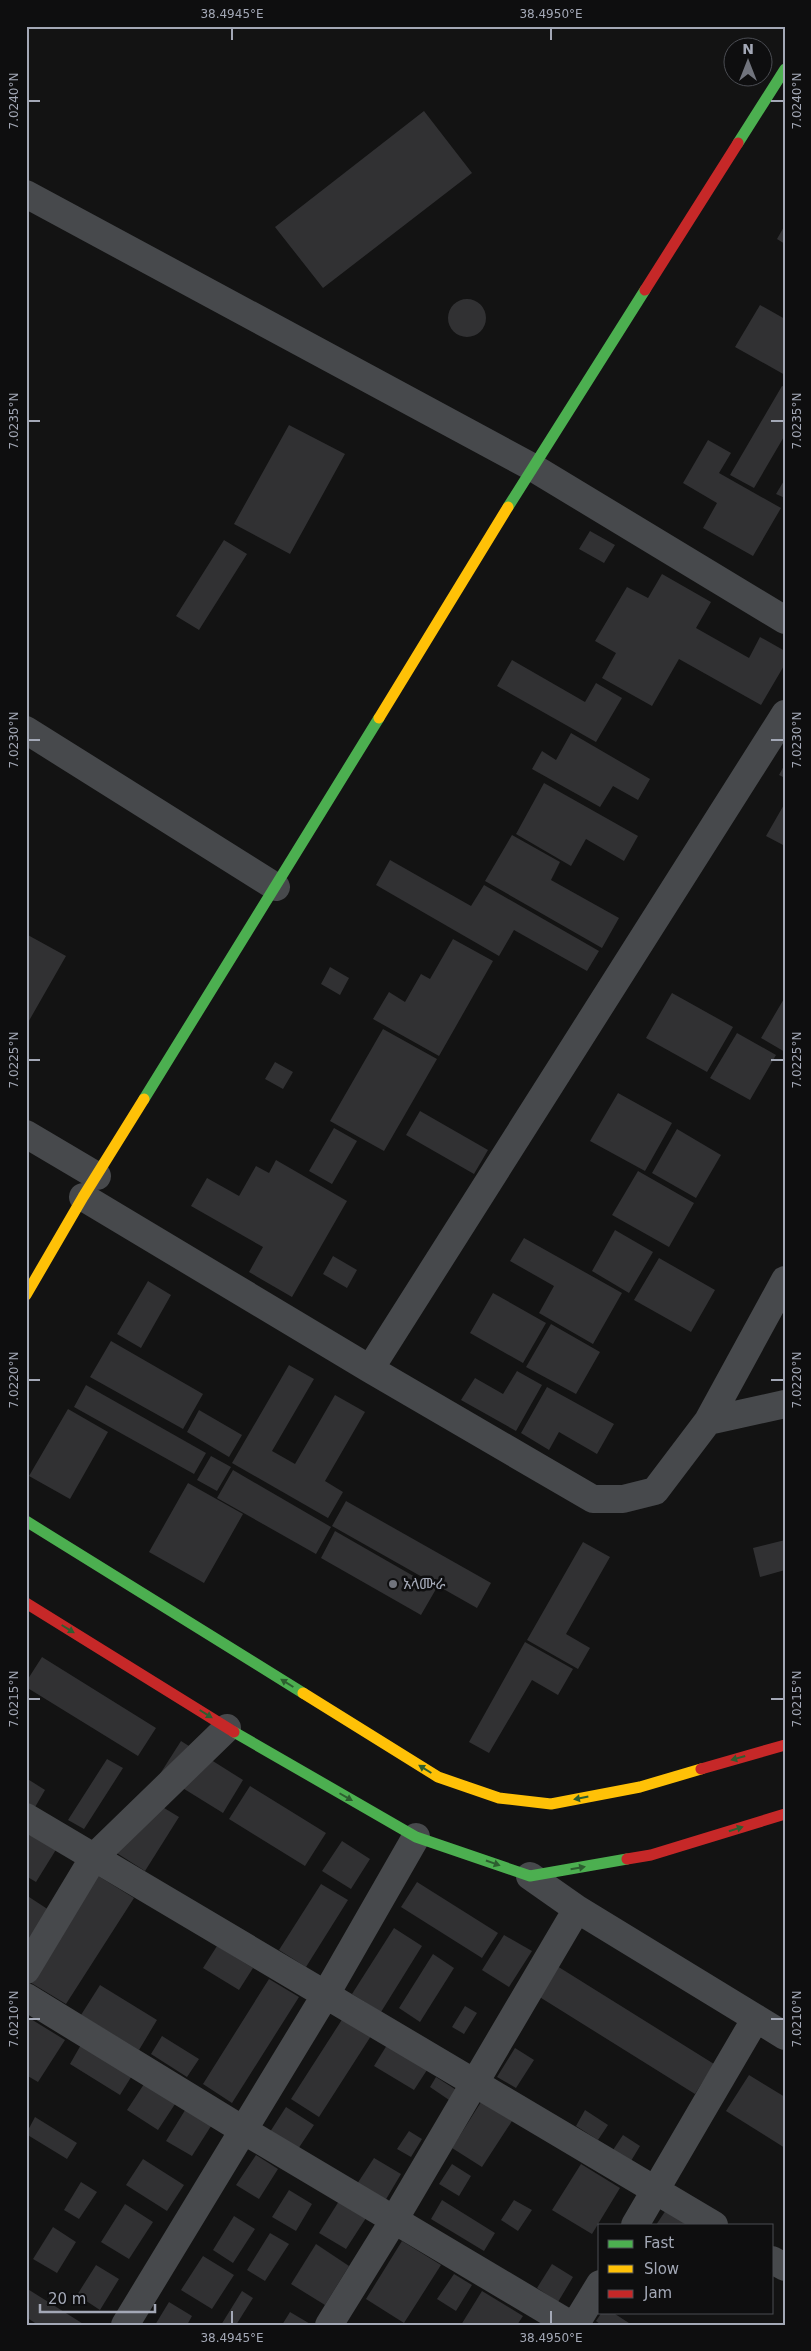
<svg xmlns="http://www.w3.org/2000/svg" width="811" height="2351" font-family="'DejaVu Sans','Noto Sans Ethiopic',sans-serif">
<rect width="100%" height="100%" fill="#131313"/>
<path fill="#313133" d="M424 111 472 173 323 288 275 227Z
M785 225V244L777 239Z
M448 318a19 19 0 1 1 38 0a19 19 0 1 1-38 0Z
M760 305 785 319V375L735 347Z
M782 386 785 387V435L754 488 730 475Z
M289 425 345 454 290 554 234 524Z
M708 440 731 453 719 473 781 508 753 556 703 528 717 503 683 483Z
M785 479V498L776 494Z
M590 531 615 545 604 563 579 549Z
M224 540 247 554 199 630 176 616Z
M662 574 711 602 696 628 749 658 760 637 785 651V664L761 705 679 659 652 706 602 678 616 653 595 641 627 587 648 598Z
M512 660 585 702 596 683 622 698 596 742 497 686Z
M571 733 650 779 638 800 613 786 600 807 532 769 542 751 556 760Z
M785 764V778L779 775Z
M544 783 638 836 624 861 586 839 571 866 516 834Z
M785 803V846L766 836Z
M512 835 560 862 551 880 619 918 602 948 485 881Z
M390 860 471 906 484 885 599 951 587 971 514 930 499 956 376 885Z
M26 934 66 956 26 1026Z
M453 939 493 961 439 1056 373 1019 389 992 405 1002 421 974 430 979Z
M330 967 349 978 340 995 321 984Z
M672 993 733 1027 707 1072 646 1038Z
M785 997V1052L761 1038Z
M383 1029 437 1059 384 1151 330 1121Z
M737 1033 776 1055 750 1100 710 1078Z
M275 1062 293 1072 283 1089 265 1079Z
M618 1093 672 1123 645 1171 590 1141Z
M420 1111 488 1150 474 1174 406 1135Z
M334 1128 357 1141 332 1184 309 1171Z
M677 1129 721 1155 696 1198 652 1173Z
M276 1160 347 1201 292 1297 249 1272 263 1247 191 1206 207 1178 239 1196 256 1166 269 1173Z
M638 1171 694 1203 669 1247 612 1215Z
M615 1230 653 1252 629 1293 592 1271Z
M524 1238 622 1293 593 1344 539 1313 554 1286 510 1261Z
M333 1256 357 1270 347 1288 323 1274Z
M659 1258 715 1290 691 1332 634 1300Z
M148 1281 171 1295 141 1348 117 1334Z
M493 1293 546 1323 523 1363 470 1333Z
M551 1324 600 1352 576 1394 526 1367Z
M111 1341 203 1394 183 1429 90 1377Z
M289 1365 314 1379 272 1451 295 1464 335 1395 365 1412 325 1481 343 1492 328 1518 232 1463Z
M517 1371 542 1385 516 1431 461 1400 475 1378 503 1394Z
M86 1385 206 1453 194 1474 74 1407Z
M547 1387 614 1424 597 1454 559 1432 549 1450 521 1433Z
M68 1409 108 1432 70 1499 29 1476Z
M199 1410 242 1435 229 1457 187 1432Z
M211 1456 231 1467 217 1491 197 1480Z
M233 1470 331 1527 316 1554 217 1498Z
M188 1483 243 1514 204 1583 149 1552Z
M346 1501 491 1583 477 1608 332 1526Z
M335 1531 436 1589 421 1615 321 1558Z
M785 1540V1570L760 1577 753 1548Z
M583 1542 610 1557 566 1634 590 1648 578 1669 527 1640Z
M525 1642 573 1669 558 1695 532 1680 489 1753 469 1742Z
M42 1657 156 1728 138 1756 26 1687V1682Z
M181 1741 243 1780 223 1813 160 1774Z
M107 1759 123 1768 84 1829 68 1820Z
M26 1778 45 1790 31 1814 26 1811Z
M250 1786 326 1833 305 1866 229 1819Z
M146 1797 179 1817 145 1871 112 1850Z
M26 1829 57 1848 36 1882 26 1876Z
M342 1841 370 1859 351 1889 322 1871Z
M95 1874 134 1898 66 2004 28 1981Z
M417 1882 498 1933 482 1958 401 1907Z
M321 1884 348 1900 306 1967 279 1950Z
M26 1895 52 1912 26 1953Z
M394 1928 422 1946 381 2012 352 1994Z
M504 1935 532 1951 509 1987 482 1970Z
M217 1946 253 1968 239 1990 203 1968Z
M433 1954 454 1968 420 2022 399 2008Z
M557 1966 714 2064 695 2094 538 1996Z
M269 1979 299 1997 232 2103 203 2084Z
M100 1985 157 2020 139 2050 81 2015Z
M465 2006 477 2013 464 2034 452 2027Z
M26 2016 65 2040 38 2082 26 2075Z
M343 2018 371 2036 319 2117 291 2099Z
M162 2036 199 2059 187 2077 151 2054Z
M82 2043 133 2074 120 2095 70 2064Z
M387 2045 427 2070 414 2090 374 2066Z
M515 2048 534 2060 516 2088 497 2077Z
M749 2075 785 2097V2148L726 2111Z
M436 2077 458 2091 452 2102 430 2087Z
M146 2081 177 2101 158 2130 127 2110Z
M481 2102 512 2121 482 2167 452 2148Z
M187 2107 213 2123 192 2156 166 2141Z
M286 2107 314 2125 296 2152 268 2135Z
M585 2110 608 2125 598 2140 576 2126Z
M35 2117 77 2143 67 2159 26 2134Z
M409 2131 422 2139 411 2157 397 2149Z
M623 2135 640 2146 631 2161 613 2150Z
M256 2155 278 2169 259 2199 236 2185Z
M374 2158 401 2174 385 2201 357 2184Z
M143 2159 184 2185 167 2211 126 2185Z
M452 2164 471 2176 459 2196 439 2184Z
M581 2164 620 2188 592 2234 552 2210Z
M81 2182 97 2192 79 2219 64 2210Z
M289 2190 312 2204 296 2231 272 2217Z
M442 2200 495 2233 484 2251 431 2219Z
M514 2200 532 2210 518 2231 501 2220Z
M339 2201 366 2218 346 2249 319 2233Z
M125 2204 153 2222 129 2259 101 2242Z
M666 2210 690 2225H656Z
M234 2216 255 2229 233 2263 213 2250Z
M53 2227 76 2242 57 2273 33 2259Z
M270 2233 289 2244 265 2281 247 2270Z
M402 2241 441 2265 404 2323 366 2299Z
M316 2244 349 2266 325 2305 291 2284Z
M203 2256 234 2275 212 2309 181 2290Z
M552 2264 573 2277 558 2302 537 2288Z
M96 2265 119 2279 100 2310 77 2295Z
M454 2274 472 2285 456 2311 437 2299Z
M26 2288 85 2325H38L26 2317Z
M242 2291 253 2298 236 2325H221Z
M482 2291 523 2316 517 2325H461Z
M169 2302 192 2316 187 2325H155Z
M290 2312 312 2325H282Z
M602 2312H612L632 2325H601L596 2321Z"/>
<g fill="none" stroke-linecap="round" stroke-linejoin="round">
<path stroke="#47494c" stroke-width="28" d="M26 194 532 467 785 620
M26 730 276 887
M26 1134 97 1176
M83 1197 370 1369 593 1499H623L655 1491 708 1421 785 1280
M370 1369 785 714
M708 1421 785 1404
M26 1817 714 2225
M530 1876 577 1909 785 2036
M26 1970 94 1857 227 1728
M26 1997 243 2130 571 2325
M635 2225 756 2018
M772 2260 785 2267
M125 2325 326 1994 416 1837
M329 2325 394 2220 577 1909
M575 2325 600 2284"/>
<path stroke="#4caf50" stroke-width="11" d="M738 143 785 69
M508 507 645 290
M144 1099 379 718
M26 1521 303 1693
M234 1732 416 1837 530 1876 627 1859"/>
<path stroke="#ffc107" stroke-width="11" d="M379 718 508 507
M26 1295 83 1197 144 1099
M303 1693 438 1777 499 1798 551 1804 640 1787 701 1769"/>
<path stroke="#c62828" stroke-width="11" d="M645 290 738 143
M26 1603 234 1732
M701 1769 785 1745
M627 1859 651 1855 785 1814"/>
</g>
<defs><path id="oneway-solid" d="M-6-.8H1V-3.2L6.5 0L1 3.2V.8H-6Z" transform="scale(1.25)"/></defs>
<g fill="#2d5e30">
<use href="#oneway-solid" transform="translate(68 1629) rotate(32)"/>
<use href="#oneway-solid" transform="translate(287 1683) rotate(-148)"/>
<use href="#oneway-solid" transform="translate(206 1714) rotate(32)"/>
<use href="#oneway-solid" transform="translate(738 1758) rotate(164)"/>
<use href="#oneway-solid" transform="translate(425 1769) rotate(-148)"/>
<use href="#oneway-solid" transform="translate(346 1797) rotate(30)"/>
<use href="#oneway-solid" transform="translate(581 1798) rotate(169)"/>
<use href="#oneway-solid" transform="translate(736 1829) rotate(-17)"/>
<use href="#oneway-solid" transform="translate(493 1863) rotate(19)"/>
<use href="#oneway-solid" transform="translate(578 1868) rotate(-10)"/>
</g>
<path fill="none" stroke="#a3a8b6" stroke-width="2" d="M232 28V40M551 28V40M28 101H40M771 101H784M28 421H40M771 421H784M28 740H40M771 740H784M28 1060H40M771 1060H784M28 1380H40M771 1380H784M28 1699H40M771 1699H784M28 2019H40M771 2019H784M232 2311V2324M551 2311V2324"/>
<circle fill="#71747d" stroke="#0e0e0f" stroke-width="2" cx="393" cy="1584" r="5"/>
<g text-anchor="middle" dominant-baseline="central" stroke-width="5" stroke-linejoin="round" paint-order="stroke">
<g font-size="15" fill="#a3a8b6" stroke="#0e0e0f" text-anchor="start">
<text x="403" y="1584">አላሙራ</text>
</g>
</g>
<rect width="811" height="2351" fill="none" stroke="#0e0e0f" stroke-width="55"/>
<rect x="598" y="2224" width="175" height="90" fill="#0e0e0f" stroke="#4a4c52"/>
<rect x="608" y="2240" width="25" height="8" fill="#4caf50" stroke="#4a4c52"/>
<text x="644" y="2248" font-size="15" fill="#a3a8b6">Fast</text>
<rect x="608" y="2265" width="25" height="8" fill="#ffc107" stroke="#4a4c52"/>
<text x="644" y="2274" font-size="15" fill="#a3a8b6">Slow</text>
<rect x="608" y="2290" width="25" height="8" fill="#c62828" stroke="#4a4c52"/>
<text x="644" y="2298" font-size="15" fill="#a3a8b6">Jam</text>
<g transform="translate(748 62)"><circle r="24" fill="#0e0e0f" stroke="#4a4c52"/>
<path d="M0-4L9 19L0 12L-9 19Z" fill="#71747d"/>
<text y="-8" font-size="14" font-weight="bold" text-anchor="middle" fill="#a3a8b6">N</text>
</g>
<path d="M40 2304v8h115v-8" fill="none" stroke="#a3a8b6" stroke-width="2.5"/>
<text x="48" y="2304" font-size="15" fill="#a3a8b6" stroke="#0e0e0f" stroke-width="4" paint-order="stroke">20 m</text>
<rect x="28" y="28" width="756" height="2296" fill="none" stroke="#a3a8b6" stroke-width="2"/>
<g font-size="12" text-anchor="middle" fill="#a3a8b6">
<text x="232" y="18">38.4945°E</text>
<text x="551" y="18">38.4950°E</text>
<text transform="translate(14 101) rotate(-90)" y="4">7.0240°N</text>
<text transform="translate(797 101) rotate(-90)" y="4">7.0240°N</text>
<text transform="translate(14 421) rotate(-90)" y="4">7.0235°N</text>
<text transform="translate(797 421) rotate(-90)" y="4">7.0235°N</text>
<text transform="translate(14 740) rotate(-90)" y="4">7.0230°N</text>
<text transform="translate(797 740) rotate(-90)" y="4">7.0230°N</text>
<text transform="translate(14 1060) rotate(-90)" y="4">7.0225°N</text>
<text transform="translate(797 1060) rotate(-90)" y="4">7.0225°N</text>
<text transform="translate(14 1380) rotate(-90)" y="4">7.0220°N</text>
<text transform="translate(797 1380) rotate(-90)" y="4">7.0220°N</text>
<text transform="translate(14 1699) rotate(-90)" y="4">7.0215°N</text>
<text transform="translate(797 1699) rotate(-90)" y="4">7.0215°N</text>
<text transform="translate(14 2019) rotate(-90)" y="4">7.0210°N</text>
<text transform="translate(797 2019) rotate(-90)" y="4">7.0210°N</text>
<text x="232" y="2342">38.4945°E</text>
<text x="551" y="2342">38.4950°E</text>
</g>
</svg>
